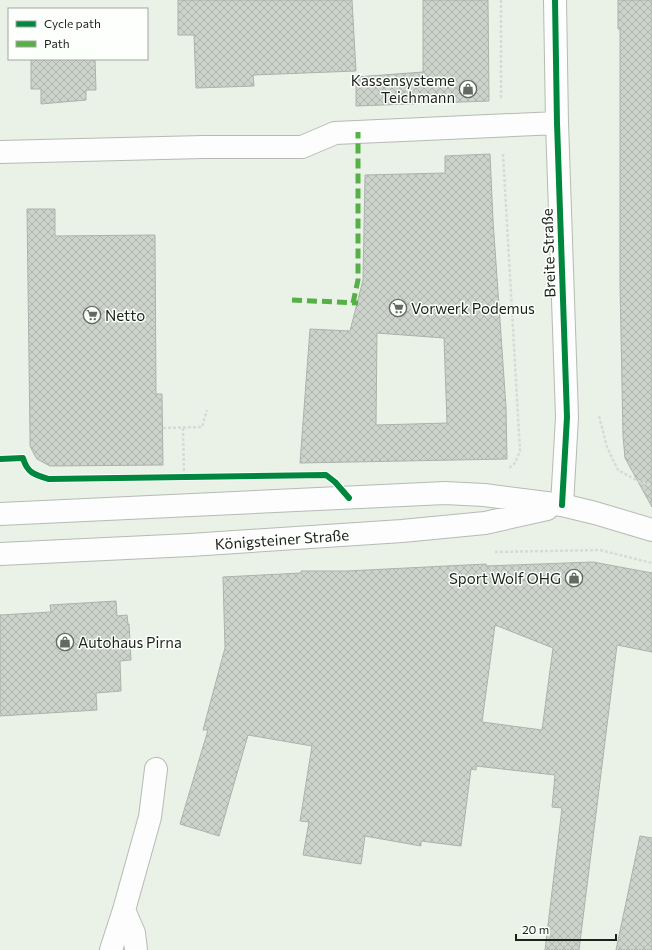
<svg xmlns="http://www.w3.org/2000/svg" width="652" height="950" font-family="Commissioner,sans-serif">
<defs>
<pattern id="building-cross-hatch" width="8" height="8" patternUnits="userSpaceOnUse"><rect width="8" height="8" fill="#ccd3cb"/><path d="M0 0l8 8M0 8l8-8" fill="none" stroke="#afb5ae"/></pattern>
</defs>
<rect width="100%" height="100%" fill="#eaf2e8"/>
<path fill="url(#building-cross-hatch)" stroke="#acb2ac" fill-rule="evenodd" d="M178 0H352L356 71 253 75 254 86 196 88 194 35H178Z
M423 0H488L489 101 356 106V77L423 72Z
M618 0H652V507L625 458 623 436 620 284V29H618Z
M31 59H95L96 90H86V100L41 104V89H31Z
M490 154 493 220 506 407 507 459 300 463 310 329 350 331 363 280 365 175 445 173V156ZM377 333 444 338 447 423 376 425Z
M27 209H55V236L155 235 156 394H162L163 465 50 466 37 459 34 454 30 446V436Z
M593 562 652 573V652L617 645 579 950H545L562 808 552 807 555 775 476 766V770L471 769 461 846 421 841V846L365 836 361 864 303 855 309 822 300 821 312 746 248 735 219 836 180 824 208 730H203L225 648 223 577 301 573V571H347L486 564V566ZM495 625 553 648 542 730 482 722Z
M116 601 117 616 127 615 128 624H129L131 660 120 661 121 691 96 693 97 710 0 716V615L51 612 50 605Z
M640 836 652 838V950H616Z"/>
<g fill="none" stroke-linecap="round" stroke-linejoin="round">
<defs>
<path id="minor" d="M555 0 557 123 567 417 562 505
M0 152 203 147H302L335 133 557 123
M111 950 124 910
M136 950 134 933 124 910 150 817 156 769"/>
<path id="major" d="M0 514 445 493 484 495 562 505 595 513 652 530
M0 554 190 545 402 531 485 523 547 509"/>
</defs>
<use href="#minor" stroke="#b5bbb3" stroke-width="24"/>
<use href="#major" stroke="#b5bbb3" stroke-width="24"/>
<path stroke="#d7dad7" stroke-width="2.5" stroke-dasharray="3 2" stroke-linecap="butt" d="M501 0V98
M503 154 520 451 515 463 509 468
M599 416 607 447 618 470 638 481 652 486
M163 428 202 427 207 410
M183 428 184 477
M495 552 600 550 652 563"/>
<use href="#minor" stroke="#fcfdfc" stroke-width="22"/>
<use href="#major" stroke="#fcfdfc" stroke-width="22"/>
<path stroke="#55b145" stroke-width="5" stroke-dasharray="10 5" stroke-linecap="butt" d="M292 300 358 303
M353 303 358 280V132"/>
<defs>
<path id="cycleway" d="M555 0 557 123 567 417 562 505
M0 459 23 458C27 473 35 475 49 479L326 475 335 482 349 498"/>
</defs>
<use href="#cycleway" stroke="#fcfffb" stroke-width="8"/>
<use href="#cycleway" stroke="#00873e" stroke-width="6"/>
</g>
<defs>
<symbol id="shop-ring" viewBox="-11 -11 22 22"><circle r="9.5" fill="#fcfffb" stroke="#646a63" stroke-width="1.5"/><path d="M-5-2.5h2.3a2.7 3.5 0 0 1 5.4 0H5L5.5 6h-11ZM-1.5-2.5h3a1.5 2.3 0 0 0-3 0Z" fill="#646a63"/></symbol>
<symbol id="supermarket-ring" viewBox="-11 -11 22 22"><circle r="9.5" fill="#fcfffb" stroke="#646a63" stroke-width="1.5"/><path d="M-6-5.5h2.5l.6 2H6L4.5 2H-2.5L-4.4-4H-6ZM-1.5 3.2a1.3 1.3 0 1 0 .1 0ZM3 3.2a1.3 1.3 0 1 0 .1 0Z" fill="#646a63"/></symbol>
</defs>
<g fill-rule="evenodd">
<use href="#shop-ring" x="458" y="79" width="20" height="20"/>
<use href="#supermarket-ring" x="388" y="298" width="20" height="20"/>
<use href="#supermarket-ring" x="82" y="305" width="20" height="20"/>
<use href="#shop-ring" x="564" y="568" width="20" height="20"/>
<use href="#shop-ring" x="55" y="632" width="20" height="20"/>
</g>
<g text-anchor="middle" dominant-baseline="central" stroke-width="3" stroke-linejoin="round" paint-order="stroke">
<g font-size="15" fill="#1c211b" stroke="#fcfffb" text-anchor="start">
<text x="455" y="80" text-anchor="end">Kassensysteme<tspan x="455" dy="17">Teichmann</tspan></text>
<text x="411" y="308">Vorwerk Podemus</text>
<text x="105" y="315">Netto</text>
<text x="561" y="578" text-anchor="end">Sport Wolf OHG</text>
<text x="78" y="642">Autohaus Pirna</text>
</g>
<g font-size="15" fill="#1c211b" stroke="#fcfffb">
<text transform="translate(548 253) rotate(-92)">Breite Straße</text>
<text transform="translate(282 539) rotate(-4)">Königsteiner Straße</text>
</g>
</g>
<rect x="8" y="8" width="140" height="52" fill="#fcfffb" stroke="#a2a6a1"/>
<rect x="16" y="21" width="20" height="6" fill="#00873e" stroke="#a2a6a1"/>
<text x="44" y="28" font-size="12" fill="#1c211b">Cycle path</text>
<rect x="16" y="41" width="20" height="6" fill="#55b145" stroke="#a2a6a1"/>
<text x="44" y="48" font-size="12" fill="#1c211b">Path</text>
<path d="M516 934v6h100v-6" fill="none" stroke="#1c211b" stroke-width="2"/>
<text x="522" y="934" font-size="12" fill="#1c211b" stroke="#fcfffb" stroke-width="3" paint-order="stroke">20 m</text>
</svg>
